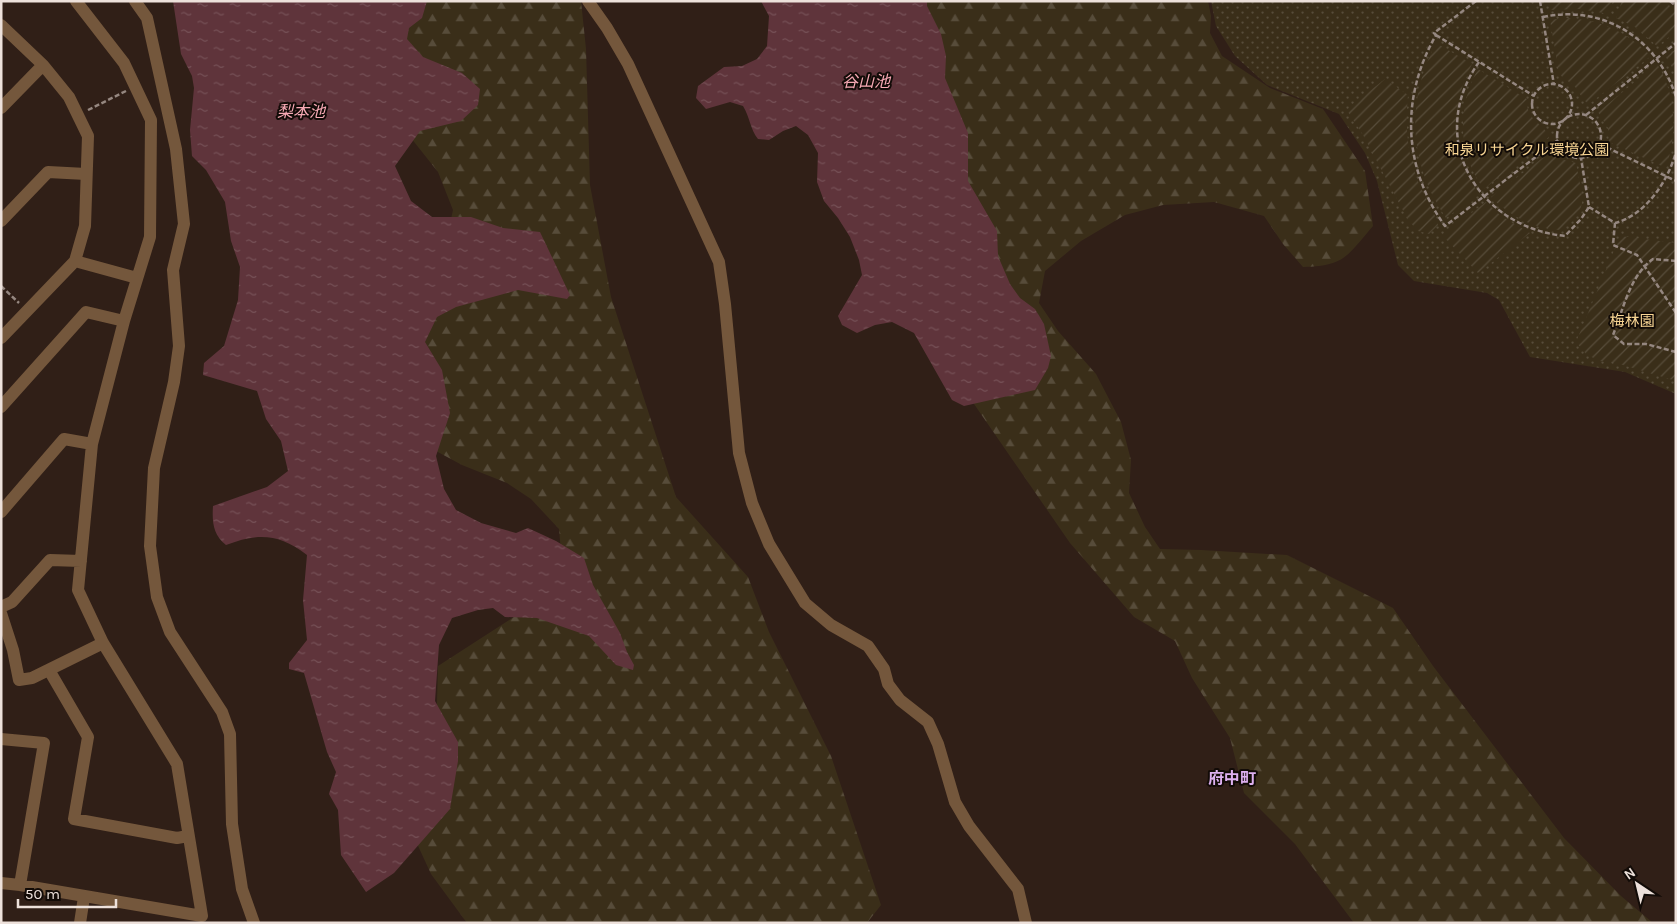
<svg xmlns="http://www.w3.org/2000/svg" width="1677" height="924" font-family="Karla,'Noto Sans JP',sans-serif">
<defs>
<pattern id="forest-firs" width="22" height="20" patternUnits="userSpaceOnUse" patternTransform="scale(1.25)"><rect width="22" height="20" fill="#3a2e19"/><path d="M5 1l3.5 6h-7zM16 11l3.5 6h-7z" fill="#574c3a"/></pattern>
<pattern id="park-dots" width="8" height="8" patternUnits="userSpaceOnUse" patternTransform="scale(1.25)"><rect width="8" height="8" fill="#3a2e19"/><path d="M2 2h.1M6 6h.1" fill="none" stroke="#574c3a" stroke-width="1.8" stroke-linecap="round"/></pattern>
<pattern id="garden-furrows" width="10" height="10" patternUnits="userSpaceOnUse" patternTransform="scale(1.25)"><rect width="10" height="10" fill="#3a2e19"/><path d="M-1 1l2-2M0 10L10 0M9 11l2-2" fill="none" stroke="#574c3a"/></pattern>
<pattern id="water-ripples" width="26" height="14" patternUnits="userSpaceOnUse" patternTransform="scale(1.25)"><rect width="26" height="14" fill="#5f343b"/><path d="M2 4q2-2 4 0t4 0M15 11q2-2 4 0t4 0" fill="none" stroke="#765157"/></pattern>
</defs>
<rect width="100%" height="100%" fill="#301f17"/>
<path fill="url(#forest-firs)" d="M375 1H581L586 49 590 185 611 297 676 497 748 577 769 632 831 756 881 905 867 923H467L431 874 414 837 436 740 438 666 517 615 562 563 559 529 531 499 507 483 462 465 436 451 410 408 453 210 438 172 411 138Z
M775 1H1208L1211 16 1210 33 1222 56 1270 88 1323 109 1365 171 1373 226C1347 256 1345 266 1303 267L1283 244 1264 216 1214 202 1163 205 1125 215 1081 241 1045 271 1039 303 1058 331 1096 374 1121 422 1131 460 1129 493 1145 527 1160 549 1201 550 1287 555 1393 608 1433 666 1564 838 1621 896 1653 923H1354L1295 844 1244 793 1230 738 1192 678 1175 641 1134 617 1070 543 963 388Z"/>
<path fill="url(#park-dots)" d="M1211 1H1676V394L1625 372 1530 357 1499 300 1487 293 1414 281 1398 265 1377 181 1365 153 1339 114 1267 85 1235 56 1216 26Z"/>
<path fill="url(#garden-furrows)" d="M1549 1H1613L1609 14 1580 9 1550 10Z
M1622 1H1664L1676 11V32L1657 46 1635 27 1616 18Z
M1564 18C1599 19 1626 31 1651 56L1589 104C1580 99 1580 90 1572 84 1567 80 1563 79 1559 73L1550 20Z
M1436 43 1472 64C1449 108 1452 153 1479 194L1446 218C1409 164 1405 102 1436 43Z
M1676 49V74L1666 57Z
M1657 64C1677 95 1677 134 1666 168L1609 142 1608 128 1598 112Z
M1478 69 1527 99C1526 122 1543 121 1549 137L1484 189C1457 154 1457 107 1478 69Z
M1385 79 1408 95C1405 126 1407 157 1420 186 1425 199 1435 211 1438 225L1429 234 1418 231 1408 220 1363 135 1348 112 1349 107Z
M1553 150 1561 159 1576 163C1581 194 1592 210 1561 230 1534 229 1510 216 1491 197Z
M1486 202 1501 216 1530 233 1478 273 1442 235Z
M1620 236 1676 243V381L1613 362 1599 361 1586 354 1576 342Z"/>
<path fill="url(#water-ripples)" d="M173 1H427L422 18 409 28 407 39 423 57 462 73 480 89 478 105 461 121 420 131 395 166 411 201 432 217H471L503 228 540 232 570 295 567 299 518 290 456 307 437 317 425 342 442 370 450 413 436 456 444 489 456 510 481 523 516 533 528 528 556 541 584 558 593 585 620 633 627 652 634 665 633 670 616 665 589 636 537 618 505 617 493 608 478 610 452 618 439 645 435 701 458 742V761L450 809 394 873 366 892 341 855 338 810 329 794 336 772 327 752 304 673 289 669V663L307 640 303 600 307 555C278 533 258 533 226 545 213 535 212 522 213 506L267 487 288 471 281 441 266 419 257 391 203 375 204 363 224 346 238 300 240 267 231 241 225 202 206 170 192 156 190 130 194 88 192 76 181 54Z
M761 1H927V6L941 34 946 56 945 78 968 133V181L997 231 998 256 1010 284 1020 298 1035 309 1044 324 1051 356 1048 368 1035 390 964 406 952 400 914 333 892 322 875 325 857 333 842 325 838 316 862 275 859 260 850 237 838 218 824 201 817 182 818 153 808 135 796 126 783 131 769 140 758 139C750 129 750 117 743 106L730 102 706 109 696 98 698 86 724 67 742 66 757 59 767 46 769 16Z"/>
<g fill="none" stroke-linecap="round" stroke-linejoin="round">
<path stroke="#958780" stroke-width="2.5" stroke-dasharray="5 2.5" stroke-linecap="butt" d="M1476 1 1434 33 1436 35C1400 98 1403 168 1445 226L1558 140
M1540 1 1554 85
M1670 1 1676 6
M1543 17C1603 4 1658 39 1676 97
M1436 35 1534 96
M1479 62C1425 138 1477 227 1565 236L1581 219 1589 207 1581 158
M1532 104a20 20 0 1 1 40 0a20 20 0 1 1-40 0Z
M88 110 126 91
M1557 136a22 22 0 1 1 44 0a22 22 0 1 1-44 0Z
M1586 115 1676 43
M1600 144 1676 181
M1589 207 1615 223C1646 215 1668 181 1676 152
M1615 223 1613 245 1637 255 1676 313
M1676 261 1653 259C1630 275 1623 310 1613 335L1624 344H1646L1676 352
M1 286 19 303"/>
<path stroke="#74573c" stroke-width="12" d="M135 1 147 18 176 149 184 224 173 270 179 346 174 382 154 468 150 546 157 597 170 632 222 712 230 734 232 824 242 889 254 923
M588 1 607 28 628 64 719 262 725 304 739 453 752 503 769 544 805 603 831 625 868 646 884 669 888 684 900 700 928 722 938 744 955 802 969 826 1018 889 1026 923
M1 25 43 65 69 97 88 136 85 226 75 261
M1 108 43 65
M1 221 48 172 86 174
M1 338 75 261 137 278
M1 407 86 312 124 321
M1 512 64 439 92 444
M1 607 12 602 50 560 81 561
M1 613 13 650 19 680 32 678 103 643
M49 670 88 737 74 819 177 838 188 836
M1 739 44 743 20 885 202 916 177 764 103 643 78 590 92 444 124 321 150 237 151 120 124 63 76 1
M1 883 20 885
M80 923 84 897"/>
</g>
<g text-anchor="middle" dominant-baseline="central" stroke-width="4" stroke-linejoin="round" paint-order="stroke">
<g font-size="15" fill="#f9d694" stroke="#120b07">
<text x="1527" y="150">和泉リサイクル環境公園</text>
<text x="1632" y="321">梅林園</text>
</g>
<g font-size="16" font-style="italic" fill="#f6a9b4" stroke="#120b07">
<text x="866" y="81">谷山池</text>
<text x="301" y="111">梨本池</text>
</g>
<g font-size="16" font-weight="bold" fill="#ddb0f0" stroke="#120b07">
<text x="1232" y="778">府中町</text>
</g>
</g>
<rect width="1677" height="924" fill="none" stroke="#ede1db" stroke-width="5"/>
<g transform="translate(1637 884) rotate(325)" stroke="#120b07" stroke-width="4" paint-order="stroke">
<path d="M0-4L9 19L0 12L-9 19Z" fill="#ede1db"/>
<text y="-8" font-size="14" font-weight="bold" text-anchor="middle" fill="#ede1db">N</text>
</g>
<path d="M18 899v8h98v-8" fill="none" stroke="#ede1db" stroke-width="2.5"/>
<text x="25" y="899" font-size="15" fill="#ede1db" stroke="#120b07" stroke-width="4" paint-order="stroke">50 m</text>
</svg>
